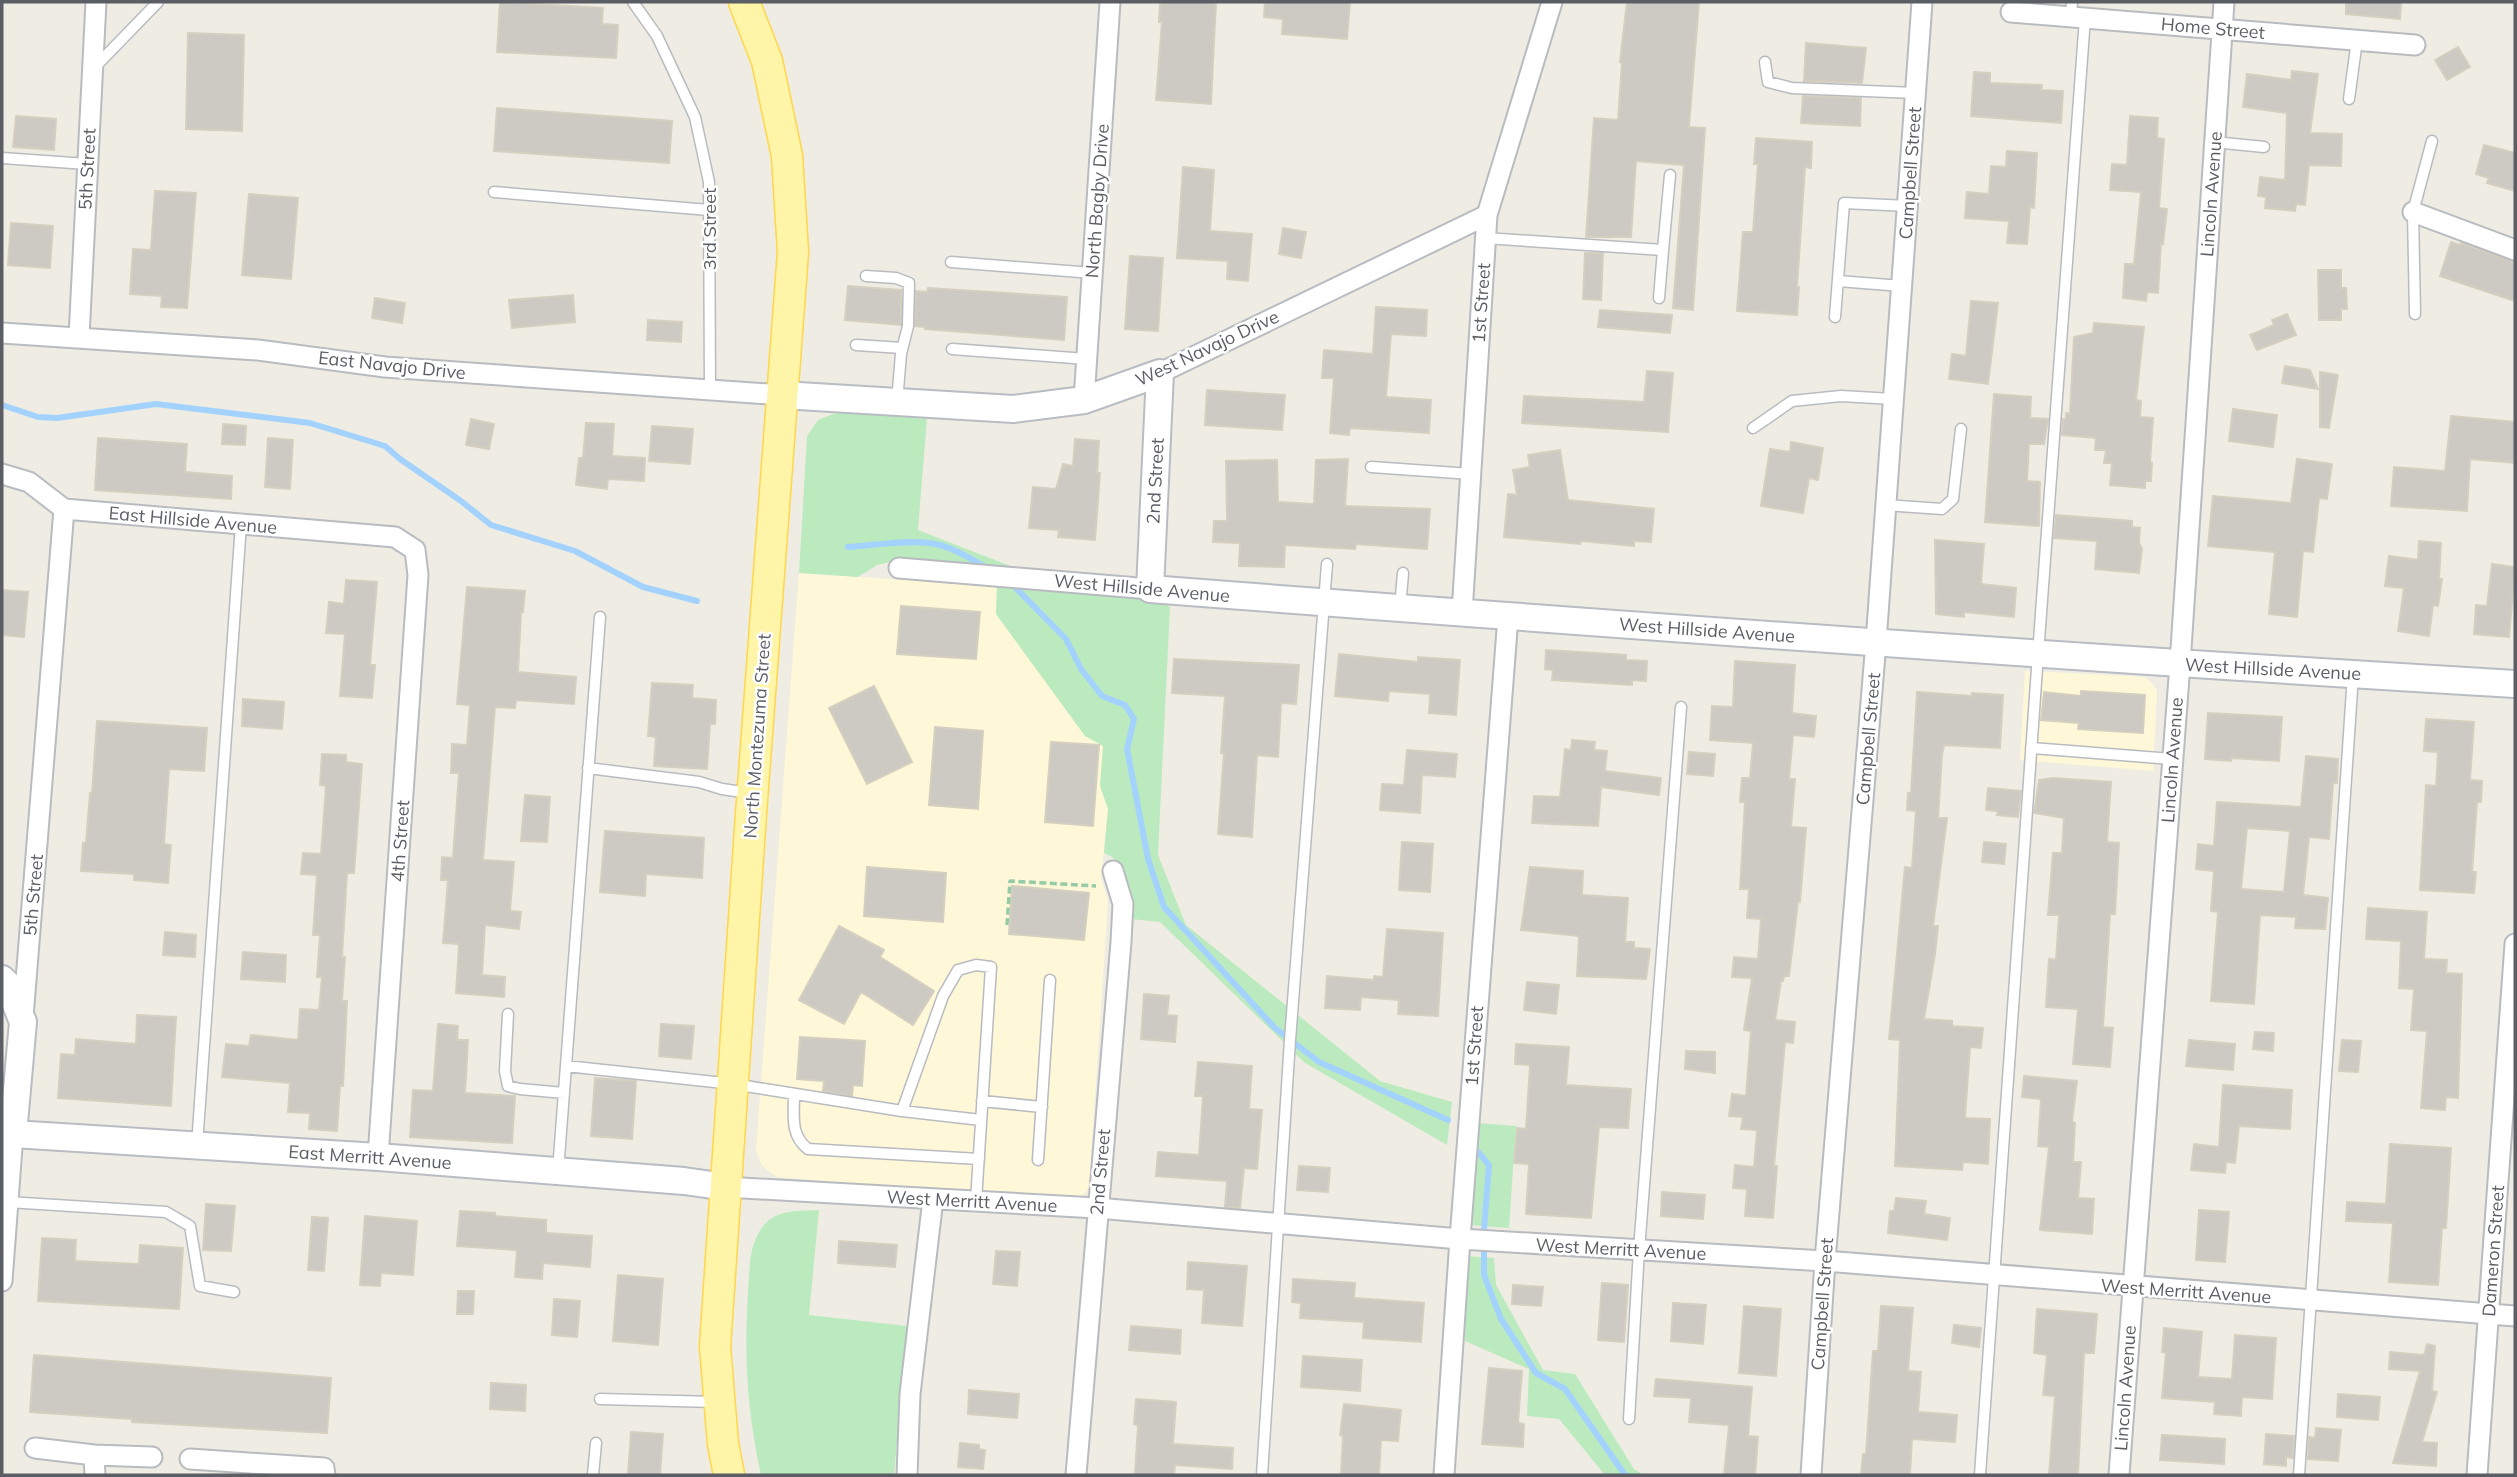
<svg xmlns="http://www.w3.org/2000/svg" width="2517" height="1477" font-family="Mulish,sans-serif">
<rect width="100%" height="100%" fill="#efede3"/>
<path fill="#fff8d8" d="M799 573 997 586 996 614 1085 736 1103 746 1100 786 1108 809 1101 878 1108 900 1089 1188 1082 1197 1073 1201 777 1177 762 1166 756 1151Z
M2025 671 2145 677 2152 683 2157 691 2153 771 2020 760Z"/>
<path fill="#bceabf" d="M836 413 927 418 918 530 1013 567 902 559 877 565 858 577 799 573 807 436 818 420Z
M997 586 1146 595 1170 607 1158 855 1186 925 1380 1081 1452 1102 1447 1145 1305 1063 1160 922 1131 919C1130 895 1131 863 1104 853L1108 809 1100 786 1103 746 1085 736 996 614Z
M1477 1123 1516 1126 1509 1228 1468 1225Z
M819 1210 809 1315 907 1326 894 1475H761C747 1410 744 1358 748 1292 750 1269 748 1244 764 1225 777 1209 801 1211 819 1210Z
M1466 1256 1494 1258 1496 1285 1543 1370 1575 1374 1634 1469 1644 1475H1605L1559 1419 1527 1416 1529 1369 1465 1341Z"/>
<g fill="none" stroke-linecap="round" stroke-linejoin="round">
<path stroke="#a3d2ff" stroke-width="6" d="M2 405 38 417 57 418 156 404 310 423 385 446 400 459 461 501 491 525 575 551 643 587 697 601
M848 547C875 545 903 540 929 543 950 545 971 559 989 569
M1010 582 1066 639 1081 669 1102 696 1125 705 1134 719 1127 749 1148 859 1164 907 1275 1028 1319 1062 1448 1120
M1478 1152 1489 1165 1484 1230V1275L1501 1319 1536 1373 1565 1389 1625 1475"/>
</g>
<path fill="#cccac2" stroke="#d5cfc0" stroke-width="2" fill-rule="evenodd" d="M500 2 603 8 602 24 618 25 616 58 497 52Z
M1160 2H1216L1211 104 1156 100 1162 22H1159Z
M1265 2H1350L1347 39 1282 34 1283 19 1264 17Z
M1627 2H1699L1689 127 1705 128 1693 310 1673 308 1684 165 1636 161 1631 237H1586L1594 118 1618 120 1622 63 1620 62Z
M2346 2H2401L2400 19 2346 14Z
M188 33 244 35 242 131 186 129Z
M1806 43 1866 48 1862 83 1804 81Z
M2458 47 2470 67 2447 80 2435 60Z
M2292 71 2318 74 2310 133 2342 134 2341 166 2309 165 2305 205 2296 204 2295 211 2265 208 2266 197 2258 196 2260 177 2285 180 2287 113 2243 107 2247 74 2291 80Z
M1974 72 1990 73V83L2042 85 2041 90 2063 91 2061 123 1971 116Z
M1803 96 1861 98 1860 126 1801 123Z
M497 108 672 121 669 163 494 151Z
M16 116 56 119 54 150 13 147Z
M2130 116 2158 118 2157 138 2164 139 2159 208 2167 209 2163 244 2161 243 2158 293 2147 292 2146 301 2123 298 2125 264H2134L2141 192 2110 190 2112 164 2127 165Z
M1756 138 1812 142 1811 168 1805 167 1797 287H1799L1797 315 1737 311 1743 232H1753L1758 164H1754Z
M2484 145 2515 153V191L2487 183 2489 178 2476 174Z
M2007 151 2037 153 2034 208 2030 207 2027 244 2007 243 2009 221 1965 218 1967 192 1989 194 1991 166 2006 167Z
M1183 167 1214 170 1210 231 1252 234 1248 281 1227 279 1228 261 1177 258Z
M155 191 196 193 187 308 161 307 162 296 130 294 133 249 151 250Z
M249 194 298 198 291 279 242 275Z
M11 223 53 226 50 268 8 265Z
M1283 228 1306 232 1301 258 1279 254Z
M2451 242 2460 245 2461 243 2515 262V301L2440 276Z
M1585 253H1603L1601 300 1583 299Z
M1130 256 1163 258 1158 331 1125 329Z
M2318 270H2341V288H2346L2347 309H2341V320H2319Z
M848 286 901 290V325L845 320Z
M928 288 1067 297 1064 340 925 329V327L915 326 916 291 927 292Z
M573 295 575 322 512 328 509 300Z
M375 298 405 303 402 323 372 318Z
M1971 301 1998 303 1988 384 1949 379 1952 354 1966 356Z
M1376 307 1427 310 1426 336 1391 334 1386 397 1431 400 1429 433 1350 428 1349 435 1330 433 1334 378H1322L1324 350 1373 354Z
M1600 310 1672 315 1670 333 1598 327Z
M2287 314 2296 335 2257 350 2250 335 2274 325 2272 320Z
M648 320 682 322 681 342 647 340Z
M2094 323 2144 327 2136 400 2141 401 2140 417 2153 418 2150 463H2152L2151 481H2145V488L2110 485 2112 463H2104L2106 450H2095L2096 438 2062 435 2063 419H2066V413L2070 414 2074 337 2093 333Z
M2285 366 2310 370 2318 389 2282 383Z
M1647 371 1673 373 1668 432 1522 423 1524 396 1644 402Z
M2320 372 2338 375 2329 428 2320 427Z
M1207 390 1285 395 1282 430 1205 425Z
M1994 394 2031 397 2030 418 2048 419 2044 444H2029L2027 481 2040 482 2039 526 1985 522Z
M2233 409 2277 415 2273 447 2229 441Z
M2451 416 2515 422V463L2470 459 2467 511 2391 506 2394 467 2445 471Z
M471 419 494 424 489 449 466 445Z
M586 423 614 424 612 456 645 458 644 481 608 479 607 489 576 485 579 458H583Z
M223 424 246 426 245 445 222 444Z
M652 426 693 429 690 464 649 461Z
M98 438 187 444 185 472 232 476 231 499 95 490Z
M268 438 293 440 290 489 265 487Z
M1075 439 1099 441 1097 473H1100L1095 540 1058 537 1059 530 1029 528 1033 487 1056 489 1063 464 1073 466Z
M1791 442 1823 448 1818 480 1809 478 1803 513 1761 506 1770 449 1790 452Z
M1560 450 1568 500 1654 509 1651 542 1634 541V546L1581 541 1580 544 1504 537 1508 494 1517 495 1513 470 1530 467 1528 455Z
M1348 459 1345 506 1430 509 1427 549 1356 544 1355 549 1285 545 1284 567 1239 566 1240 543 1213 542 1214 521H1227L1226 461 1277 460 1278 502 1314 504 1316 460Z
M2297 459 2332 464 2327 499 2319 498 2313 552 2303 551 2297 617 2269 614 2275 552 2208 546 2213 496 2291 503Z
M2056 515 2132 521V527L2140 528 2139 543 2142 549 2139 573 2095 569 2097 541 2054 538Z
M1935 540 1984 544 1981 584 2016 588 2014 617 1964 612V617L1936 614Z
M2419 541 2441 543 2439 579H2442L2438 606 2433 605 2429 636 2398 631 2404 588 2385 586 2389 556 2418 560Z
M2492 564 2515 567 2509 637 2474 634 2476 605 2487 606Z
M346 580 377 582 370 665H375L372 698 340 696 345 634 326 633 329 602 344 604Z
M467 587 525 591 523 612H521L518 672 576 677 574 704 516 700 515 708 495 707 483 860 514 862 510 911 521 912 519 929 485 925 482 975 505 977 504 997 456 993 459 944 443 943 448 880H441L442 857 453 858 459 773H451L452 744 467 745 470 705 457 704Z
M2 590 28 592 24 637 2 635Z
M901 606 980 612 976 659 897 654Z
M1546 650 1626 655V660L1647 661 1646 681 1632 680V685L1552 680 1553 670 1545 669Z
M1339 654 1418 662V657L1460 660 1456 715 1429 713 1430 694 1389 691 1388 701 1335 696Z
M1174 659 1299 665 1296 704 1281 703 1278 757 1257 755 1252 837 1218 834 1224 753H1221L1225 696 1172 693Z
M1735 661 1795 665 1792 713 1816 716 1814 737 1793 735 1789 779H1795L1791 827 1806 828 1800 902H1798L1789 976H1784L1783 981H1781L1775 1020 1795 1022 1793 1043 1785 1042 1774 1166H1777L1773 1218 1745 1216 1747 1189 1733 1188 1735 1165 1754 1167 1757 1130 1741 1129 1743 1117 1729 1116 1732 1094 1746 1096 1751 1031 1744 1030 1752 978 1732 977 1734 957 1758 959 1761 919 1747 918 1749 889H1740L1745 802H1740L1742 778H1750L1753 743 1710 740 1712 706 1733 707Z
M652 683 693 685 692 698 716 700 715 724H710L707 769 654 766 656 737 648 736Z
M874 686 912 762 867 784 829 708Z
M2081 691 2145 695 2143 733 2078 729 2079 723 2041 720 2044 692 2081 696Z
M1917 692 1972 696V693L2003 695 2000 748 1944 745 1942 755 1938 818H1947L1933 926H1938L1935 954 1924 1019 1952 1021V1026L1983 1028 1981 1048 1970 1047 1965 1118 1990 1119 1988 1164 1963 1162 1962 1170 1895 1166 1900 1040 1889 1039 1905 867 1912 868 1916 811 1907 810 1908 793H1911Z
M243 699 284 702 282 729 242 726Z
M2208 713 2282 717 2279 761 2231 758V761L2205 759Z
M2426 719 2474 722 2470 780 2482 781 2481 802H2477L2472 872H2476L2474 893 2420 890 2426 785 2436 786 2438 752 2424 751Z
M97 721 207 728 204 771 169 769 164 844 171 845 168 883 134 880V874L81 871 83 843H86L90 793 92 794Z
M935 727 983 731 978 809 929 805Z
M1572 740 1595 742 1594 750 1607 751 1605 771 1661 778 1659 795 1601 787 1598 826 1532 823 1534 796 1560 797 1565 749 1571 750Z
M1051 742 1099 745 1093 826 1045 822Z
M1407 750 1457 754 1455 777 1422 775 1420 813 1380 810 1382 784 1404 785Z
M1689 752 1715 754 1713 776 1687 774Z
M322 754 346 755V762L362 764 354 873H347L342 957H345L342 1001H347L343 1086 340 1085 337 1131 309 1129 310 1113 288 1112 290 1083 222 1077 226 1044 249 1046 251 1035 298 1040 300 1009 319 1010 322 977H317L320 935H313L317 875 301 874 303 853 321 854 326 786 320 785Z
M2306 756 2338 759 2337 783H2333L2329 839 2309 837 2303 895 2328 898 2325 929 2295 928 2296 917 2260 915 2254 1004 2211 1001 2218 912 2211 911 2214 871 2196 869 2198 844 2214 846 2217 802 2301 807ZM2247 828 2290 831 2284 892 2241 889Z
M2053 778 2111 782 2107 842 2119 843 2115 914H2110L2103 1027 2113 1028 2110 1067 2073 1064 2078 1009 2046 1007 2049 959 2056 960 2059 915H2048L2053 853H2062L2064 818 2034 813 2039 780Z
M1988 788 2021 791 2018 817 1997 815 1998 811 1986 810Z
M525 795 550 797 547 842 521 841Z
M605 831 704 838 702 878 646 874 645 896 600 892Z
M1402 842 1433 844 1430 892 1399 890Z
M1984 842 2006 844 2004 864 1982 862Z
M867 867 946 873 943 922 864 916Z
M1530 867 1583 871 1582 895 1628 898 1625 942H1634V948L1650 949 1646 979 1577 976 1579 936 1521 930Z
M1012 886 1089 893 1084 940 1009 934Z
M2368 908 2427 912 2424 959 2447 960 2446 973 2462 974 2458 1098 2446 1097 2445 1110 2421 1108 2427 1031 2411 1030 2414 989 2399 988 2401 941 2366 939Z
M839 926 884 950 880 957 934 991 913 1025 861 992 844 1024 799 1000Z
M1387 929 1443 933 1438 1016 1398 1014 1399 1000 1361 997 1360 1010 1325 1008 1327 976 1374 980V976L1383 977Z
M165 932 196 935 195 957 163 955Z
M243 952 286 955 285 982 241 979Z
M1527 982 1559 985 1556 1014 1524 1010Z
M1144 994 1169 996 1167 1015 1177 1016 1175 1042 1141 1039Z
M137 1015 176 1017 171 1106 58 1098 61 1054 75 1055 76 1039 136 1044Z
M438 1024 458 1026 457 1040H468L465 1093 515 1096 512 1143 410 1137 413 1090 433 1091Z
M661 1024 694 1026 691 1059 659 1056Z
M2255 1032 2274 1033 2273 1051 2253 1049Z
M800 1037 865 1041 862 1086 853 1085 852 1096 823 1091 824 1081 797 1079Z
M2189 1040 2235 1044 2233 1070 2186 1066Z
M2342 1040 2361 1041 2358 1072 2339 1071Z
M1516 1044 1569 1047 1566 1085 1631 1089 1628 1128 1599 1127 1591 1218 1526 1214 1529 1164 1514 1163 1517 1128 1526 1129 1530 1065 1515 1064Z
M1686 1051 1715 1052V1073L1685 1069Z
M1198 1062 1252 1066 1249 1109 1262 1110 1257 1169 1244 1168 1240 1208 1225 1207 1227 1181 1156 1176 1158 1152 1199 1155 1203 1096H1195Z
M2024 1076 2077 1081 2072 1122 2075 1123 2073 1162H2081L2078 1198 2094 1199 2092 1234 2040 1230 2049 1147 2038 1146 2041 1099 2022 1097Z
M595 1078 636 1081 632 1139 591 1136Z
M2223 1085 2292 1090 2290 1129 2239 1126 2235 1163 2226 1162 2225 1173 2191 1170 2194 1144 2219 1147Z
M2390 1144 2451 1148 2446 1228H2442L2438 1285 2389 1282 2393 1223 2346 1221 2347 1202 2386 1204Z
M1299 1166 1330 1168 1328 1192 1297 1190Z
M1662 1192 1705 1195 1703 1219 1661 1216Z
M1896 1198 1926 1201 1924 1214 1950 1218 1947 1240 1888 1233 1890 1211H1894Z
M206 1204 235 1206 231 1251 203 1250Z
M2199 1210 2229 1212 2225 1262 2196 1260Z
M460 1211 495 1213V1216L546 1220V1233L592 1236 590 1267 543 1263 542 1279 515 1277 517 1250 457 1246Z
M365 1216 417 1221 413 1275 381 1273 380 1286 360 1285Z
M312 1217 328 1218 324 1271 308 1270Z
M42 1238 76 1240 75 1261 139 1264 140 1245 183 1248 179 1309 38 1301Z
M839 1241 897 1245 895 1267 838 1263Z
M996 1251 1020 1252 1017 1286 993 1284Z
M1188 1262 1247 1266 1242 1326 1202 1323 1204 1290 1187 1289Z
M618 1275 663 1279 658 1345 613 1341Z
M1293 1279 1355 1283 1354 1298 1424 1303 1421 1342 1363 1338 1364 1322 1300 1318 1301 1303 1292 1302Z
M1602 1283 1628 1285 1624 1342 1598 1340Z
M1513 1285 1543 1287 1541 1306 1512 1304Z
M458 1291H474L473 1314H457Z
M554 1299 580 1301 577 1337 552 1335Z
M1673 1303 1706 1305 1703 1344 1671 1341Z
M1744 1306 1781 1309 1776 1376 1739 1373Z
M1881 1306 1913 1308 1908 1371 1921 1372 1918 1412 1957 1415 1955 1442 1912 1439 1910 1475H1861L1863 1454H1866L1873 1351H1878Z
M2037 1309 2097 1314 2094 1353H2084L2078 1475H2049L2055 1396 2043 1395 2047 1355 2034 1353Z
M1954 1325 1981 1328 1979 1347 1952 1343Z
M1131 1326 1181 1330 1180 1354 1129 1350Z
M2164 1328 2202 1332 2198 1377 2232 1379 2235 1335 2276 1338 2272 1399 2242 1397 2241 1416 2214 1414 2215 1402 2162 1398 2166 1353 2162 1352Z
M2427 1344 2435 1346 2432 1391 2437 1392 2422 1442 2437 1443 2436 1466 2393 1463 2420 1371 2389 1369 2390 1352 2424 1355Z
M34 1355 331 1378 327 1433 132 1422V1419L30 1412Z
M1303 1356 1362 1360 1360 1391 1301 1387Z
M1489 1368 1522 1371 1518 1423 1524 1424 1523 1447 1482 1444Z
M1656 1379 1752 1387 1748 1436 1758 1437 1755 1475H1724L1729 1425 1689 1422 1691 1398 1654 1396Z
M491 1383 526 1385 525 1411 490 1409Z
M969 1390 1019 1394 1017 1418 968 1414Z
M2338 1394 2380 1397 2378 1420 2337 1417Z
M1136 1399 1176 1402 1173 1444 1233 1448 1232 1469 1175 1465 1174 1475H1135L1138 1425 1134 1424Z
M1344 1404 1401 1410 1398 1441 1381 1440 1379 1475H1341L1343 1436 1340 1435Z
M2316 1428 2341 1430 2338 1461 2308 1459 2309 1437 2315 1438Z
M631 1432 663 1434 660 1475H628Z
M2266 1434 2294 1436 2293 1458 2286 1457V1466L2264 1464Z
M2162 1435 2225 1439 2224 1464 2160 1460Z
M960 1443 979 1445V1449L985 1450 983 1469 958 1467Z"/>
<g fill="none" stroke-linecap="round" stroke-linejoin="round">
<defs>
<path id="lane" d="M633 2 657 36 695 117 709 182 710 390
M2071 17 2072 2
M1765 62 1768 82 1792 88 1916 93
M94 68 158 2
M2349 99 2357 40
M2214 142 2264 147
M2 158 87 164
M494 192 709 210
M1485 238 1663 250 1670 175
M951 262 1093 273
M866 276 896 278 909 283 908 326 901 354 897 402
M1838 281 1902 286
M1659 298 1663 250
M2415 314 2413 212 2432 141
M1835 317 1844 203 1908 206
M856 345 902 348
M952 349 1087 359
M1753 428 1792 401 1841 396 1893 399
M1371 467 1471 474
M1885 505 1942 509 1953 499 1961 429
M1400 608 1403 573
M2031 748 2172 759
M588 768 699 782 722 789 749 793
M508 1014 505 1071 508 1086 520 1089 564 1093
M566 1066 733 1084 902 1111 981 1120
M794 1095C794 1116 790 1135 808 1149L979 1159
M982 1101 1042 1107
M902 1111 943 996 958 970 976 965 991 967 976 1201
M197 1145 241 524
M1038 1160 1050 980
M558 1171 600 617
M8 1202 166 1212 190 1226 200 1286 234 1292
M600 1399 715 1402
M1629 1419 1639 1250 1681 707
M593 1475 596 1443
M1262 1475 1290 1040 1327 564
M1980 1475 2038 654 2085 18
M2299 1475 2353 675"/>
<path id="street" d="M2011 12 2415 45
M2413 212 2515 250
M2 333 258 350 385 367 782 395
M79 337 96 2
M1160 373 1487 215
M1084 400 1110 2
M2 474 29 482 64 509 395 537 415 550 418 575 378 1157
M899 568 1150 589
M1462 613 1487 215 1552 2
M23 1017 64 509
M2 1133 13 1134 2 1281
M726 1187 1097 1208 1460 1239 1825 1261 2515 1316
M35 1448 94 1455 95 1475
M94 1455 152 1457
M190 1459 324 1468 325 1475
M907 1475 910 1394 933 1199
M1076 1475 1121 942 1123 904 1113 871
M1444 1475 1460 1239 1508 617
M1811 1475 1825 1261 1876 642 1922 2
M2119 1475 2180 664 2224 2
M2477 1475 2515 944"/>
<path id="secondary" d="M782 395 1013 409 1084 400 1160 373 1150 589C1605 624 2060 657 2515 684
M2 979 8 985 23 1022 13 1134 378 1157 684 1181 726 1187"/>
<path id="primary" d="M729 1475 723 1444 715 1347 751 814 793 252 787 156 767 61 744 2"/>
</defs>
<use href="#lane" stroke="#b8bbc0" stroke-width="13"/>
<use href="#street" stroke="#b8bbc0" stroke-width="23"/>
<use href="#secondary" stroke="#b8bcc3" stroke-width="30"/>
<use href="#primary" stroke="#ffd64c" stroke-width="33"/>
<path stroke="#95cba7" stroke-width="3.5" stroke-dasharray="7 3.5" stroke-linecap="butt" d="M1007 925 1010 881 1096 886"/>
<use href="#lane" stroke="#fff" stroke-width="10"/>
<use href="#street" stroke="#fff" stroke-width="19"/>
<use href="#secondary" stroke="#fff" stroke-width="26"/>
<use href="#primary" stroke="#fff5a8" stroke-width="30"/>
</g>
<g text-anchor="middle" dominant-baseline="central" stroke-width="5" stroke-linejoin="round" paint-order="stroke">
<g font-size="18" fill="#5b5f65" stroke="#fff">
<text transform="translate(2213 28) rotate(5)">Home Street</text>
<text transform="translate(87 169) rotate(-87)">5th Street</text>
<text transform="translate(1910 173) rotate(-86)">Campbell Street</text>
<text transform="translate(2211 194) rotate(-86)">Lincoln Avenue</text>
<text transform="translate(1097 201) rotate(-86)">North Bagby Drive</text>
<text transform="translate(709 229) rotate(-90)">3rd Street</text>
<text transform="translate(1481 303) rotate(-86)">1st Street</text>
<text transform="translate(1207 348) rotate(-25)">West Navajo Drive</text>
<text transform="translate(392 365) rotate(6)">East Navajo Drive</text>
<text transform="translate(1155 481) rotate(-87)">2nd Street</text>
<text transform="translate(193 520) rotate(5)">East Hillside Avenue</text>
<text transform="translate(1142 588) rotate(5)">West Hillside Avenue</text>
<text transform="translate(1707 630) rotate(4)">West Hillside Avenue</text>
<text transform="translate(2273 669) rotate(3)">West Hillside Avenue</text>
<text transform="translate(757 736) rotate(-86)">North Montezuma Street</text>
<text transform="translate(1868 739) rotate(-85)">Campbell Street</text>
<text transform="translate(2172 760) rotate(-86)">Lincoln Avenue</text>
<text transform="translate(400 841) rotate(-86)">4th Street</text>
<text transform="translate(33 895) rotate(-85)">5th Street</text>
<text transform="translate(1474 1046) rotate(-86)">1st Street</text>
<text transform="translate(370 1157) rotate(4)">East Merritt Avenue</text>
<text transform="translate(1100 1172) rotate(-85)">2nd Street</text>
<text transform="translate(972 1201) rotate(3)">West Merritt Avenue</text>
<text transform="translate(1621 1249) rotate(3)">West Merritt Avenue</text>
<text transform="translate(2493 1251) rotate(-86)">Dameron Street</text>
<text transform="translate(2186 1291) rotate(4)">West Merritt Avenue</text>
<text transform="translate(1822 1304) rotate(-86)">Campbell Street</text>
<text transform="translate(2125 1388) rotate(-86)">Lincoln Avenue</text>
</g>
</g>
<rect width="2517" height="1477" fill="none" stroke="#5b5f65" stroke-width="7"/>
</svg>
